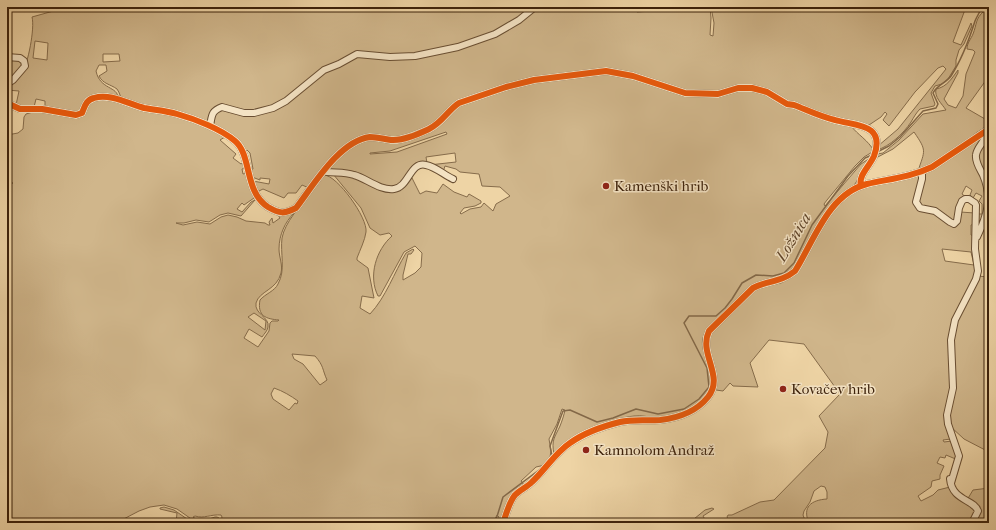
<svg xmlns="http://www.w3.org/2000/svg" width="996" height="530" font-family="'IM FELL French Canon',serif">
<rect width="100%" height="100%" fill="#eed4a5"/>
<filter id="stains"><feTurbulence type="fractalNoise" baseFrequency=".005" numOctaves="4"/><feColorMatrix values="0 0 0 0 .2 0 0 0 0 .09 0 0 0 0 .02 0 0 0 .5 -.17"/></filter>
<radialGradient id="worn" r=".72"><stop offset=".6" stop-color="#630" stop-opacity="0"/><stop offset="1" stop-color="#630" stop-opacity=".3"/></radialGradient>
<path fill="#d0b68b" stroke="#866c4b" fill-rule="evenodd" d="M54 7H635L637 12 665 10 669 7H710L711 18 710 35 713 36 714 23 711 7H966L953 42 961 45 971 23 972 26 964 44 959 50 956 60V66L948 79 942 84 935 86 931 93 935 104 934 106 920 109C916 113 914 117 911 122 903 134 890 146 877 150L878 146 898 129 946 69 943 66 938 68 915 92 889 126 883 120 887 114 885 112 881 117 869 125 835 120 794 103H788L769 91 752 87 734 88 717 93H694L679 90 634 74 604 70 572 74H559L512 83 460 100 451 107 438 122 416 134 393 139 369 136 360 138 337 153 322 172 320 171 317 175 318 177 309 188 302 185 296 193H288L284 198 263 189 257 192 253 183V181L269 184 270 179 260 178V180L252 177 248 170 253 169 250 153 247 150 245 153C240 138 225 136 214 127 212 123 212 119 213 115 219 100 236 114 246 114 252 115 259 114 264 112 288 107 303 87 322 73 328 69 335 67 342 64L341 63 323 70 291 97 278 105 268 109 257 113 247 112 221 106 214 109 209 121 206 124 180 113 123 101C120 97 120 93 117 89 110 84 103 84 99 76L107 71 106 65H99L96 71C100 90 118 86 118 98 107 97 92 90 84 102 81 107 82 111 78 113L45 109V101L36 99 34 107 21 106 16 105 19 91 7 90V85C13 82 18 79 22 73 28 64 35 28 32 17L57 10ZM35 41 48 43 47 60 33 58ZM103 54H119L120 61 103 62Z
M984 7H989L987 15 989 18V76L966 108 985 119 989 113V125L976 133 967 141 931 165 918 171C925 150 927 151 914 132L893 149 874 159 877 154 883 153 899 140 923 114 946 110C942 104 934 97 936 89 947 87 952 78 958 70V73L944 99 948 105 956 108 963 96 966 74 975 52 973 50 967 49C967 43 971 39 973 34 977 24 975 19 984 11Z
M7 58 19 59 23 64V66L7 82Z
M605 73 632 77 685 95 712 96 741 89 757 90 773 95 788 106 810 112 835 122 851 126C858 135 868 140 874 151L864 157 855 166 827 200 824 204 825 206 861 164 873 156 853 187 836 200 827 212 793 268C780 281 764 278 750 287 742 295 735 303 727 311 719 319 708 325 704 335 700 345 704 352 708 361 716 380 710 397 693 408 683 414 667 418 655 418 648 417 642 415 634 416 614 418 564 436 554 454 551 440 555 437 560 426 562 421 564 415 565 410L562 409 557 424 549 439 551 451 550 457 545 465 536 467 521 481 524 485C510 495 506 508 501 523H497L499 517 497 515 493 523H219L221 522 222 517 221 515C211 514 204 519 195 516L193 517 200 522 215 517H217L219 518 213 523H197L177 509 164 505 150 507 139 511 116 523H7V187L13 183 7 180V135L18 133 23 129 24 117 26 114 40 110 55 114 80 117 84 113 89 103 95 99 103 98 111 99 132 106 180 116 210 128 225 137 220 140 236 154 233 158 241 164 244 162 245 168 242 169 243 174 247 173 255 195 254 198 244 205 242 203 237 209 242 212 251 202 255 200 241 216 228 213 220 215 209 222 196 220 184 223H176L183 225 197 222 210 224 221 217 228 215 237 217 246 221 265 223 268 225H270L269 222 272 218 273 223 280 218 278 215V214L294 213C285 222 279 235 279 249 279 257 283 265 281 273 277 290 259 291 256 303 254 314 270 317 268 327 268 330 264 334 262 337L249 329 244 338 258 347 269 331 270 323 272 321H278L279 320C266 319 257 316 260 300 265 294 275 291 278 284 286 270 280 253 282 238 285 222 300 207 308 195H310V193L324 175C337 175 368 218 366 232 365 240 360 250 357 258V260L368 268 374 298 362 296 360 308 370 314C386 297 394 273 406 253L413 249 414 250 411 254H408L403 275V280L415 273 421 267 422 253 415 246 404 252 380 296H378C368 276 376 250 392 236L389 233 380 235 370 228 361 208 333 174 352 175 380 188 393 191 402 188 412 178 420 194 426 191 437 193 443 184 454 192 467 197 469 194 481 201V203L475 206 464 208 460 213 461 214 470 209 481 207 484 203 493 211 496 204 510 196 500 187 482 186 479 174 460 172 456 169 445 166 443 172C440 170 435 167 432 167 413 162 410 187 393 189 380 190 368 178 356 174 348 171 332 176 327 168 334 157 356 139 369 139 384 139 396 143 411 138 422 134 435 129 443 121 448 115 453 107 460 104 490 89 526 81 560 78 575 76 590 76 605 73ZM446 132 447 134 397 152 370 154V153L390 151ZM455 153 456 162 429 165 427 163 426 157ZM254 313 266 321 265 330 248 317ZM292 354 315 356C324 366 322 369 327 380L320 385 303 364 294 359ZM274 388C283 391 291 396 298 401L297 404 295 403 289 410 273 399 271 394Z
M989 132V201L977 154Z
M984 136 976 151 987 201 977 234V214H982V204L979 201 982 196 976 193 973 198 970 195 972 190 966 186 962 194 966 197 956 222 918 205 924 174 942 164Z
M921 175 915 203 951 224 960 212 975 213V224L971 225V235L975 236 977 276 989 277V452L964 439 951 427V439L943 440 944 442 952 441 958 460 946 455 945 458 940 457 937 463 944 466 940 475V479L932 481 931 487 918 496 921 501 933 495 938 490 950 487 960 500 973 506 976 514 971 523H809C802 507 811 500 827 499V492L825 487 821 486 814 491 810 502 804 511 803 515 806 523H730L727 517 728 515H732L760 502 774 500 825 448 828 432 819 416 840 394 804 344 769 340 750 363 758 387 733 386 730 383 723 391 716 390V384L707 347 711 333 751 293 760 287 781 283 792 277 798 270 820 232 838 204 855 191 866 187ZM942 249 971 252 974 265 945 261Z
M989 488V523H974L979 514 967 500 973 490Z
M164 507 174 510 193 523H176L177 513 160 509V508Z
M712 508 714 509 703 516 707 523H689L705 510Z"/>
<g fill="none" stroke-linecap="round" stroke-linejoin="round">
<path stroke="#836848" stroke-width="1.5" d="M877 152 889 146 900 137 923 111 936 108 938 104 933 93C937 85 946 83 951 76 962 59 969 40 975 21 977 16 980 12 982 7
M552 456 550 446 563 411 570 410 597 422 613 418 636 409 658 414 684 409 699 399 709 387 707 368 684 323 689 316H716L725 308 732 299 742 283 756 275 773 276 784 273 794 263 812 225 848 176 865 158 872 155
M216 523 222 519 226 523
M246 523H248
M276 523 278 522 280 523
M495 523 503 497 539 470"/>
<defs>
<path id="minor" d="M7 57 20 58 24 61 25 66 13 80 7 84
M7 103 20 109H42L76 115 82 113C85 106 86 100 94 98 110 93 129 104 144 108 155 110 167 111 177 114 195 119 221 129 235 141 252 155 244 192 268 207 280 214 284 214 296 208 313 186 339 141 370 137 376 137 384 139 391 140 403 141 418 134 429 129 442 123 448 110 459 103L506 87 534 80 606 71 633 76 685 93 718 94 738 88H752L767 92 787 104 794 105C807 110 821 117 835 120 855 126 886 123 874 156 870 166 858 175 861 186
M210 126C212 116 211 111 222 107L244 113H254L273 108 286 101 324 70 339 64 357 54 390 57 415 56 458 47 495 34 519 20 535 7
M327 172C336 173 345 172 354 175 366 178 380 191 394 189 409 187 410 161 426 165 436 167 444 175 453 179
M922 172V179L916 202 920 208 935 211 950 222 954 224 957 221 959 208 962 201 965 199H969L975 203 976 205 975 249 978 271 976 279 955 320 951 340 953 388 947 415 948 424 959 456 951 483
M977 237C987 216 993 198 983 175 980 169 975 162 976 155 977 146 987 141 987 130
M950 479C952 501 974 499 978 511L972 523
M503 523C506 515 509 502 515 495 520 490 527 487 532 482 545 470 555 453 570 443 584 433 604 426 620 422 634 419 646 421 660 420 678 418 696 412 708 397 725 376 698 354 709 331L753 288C768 280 780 283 795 271 814 241 828 194 867 184 889 179 911 177 932 167L989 129"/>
</defs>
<use href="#minor" stroke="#694e32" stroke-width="8"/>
<use href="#minor" stroke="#f4e3c4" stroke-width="6"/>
<defs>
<path id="cycleway" d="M7 103 20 109H42L76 115 82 113C85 106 86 100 94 98 110 93 129 104 144 108 155 110 167 111 177 114 195 119 221 129 235 141 252 155 244 192 268 207 280 214 284 214 296 208 313 186 339 141 370 137 376 137 384 139 391 140 403 141 418 134 429 129 442 123 448 110 459 103L506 87 534 80 606 71 633 76 685 93 718 94 738 88H752L767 92 787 104 794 105C807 110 821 117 835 120 855 126 886 123 874 156 870 166 858 175 861 186
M503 523C506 515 509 502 515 495 520 490 527 487 532 482 545 470 555 453 570 443 584 433 604 426 620 422 634 419 646 421 660 420 678 418 696 412 708 397 725 376 698 354 709 331L753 288C768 280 780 283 795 271 814 241 828 194 867 184 889 179 911 177 932 167L989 129"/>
</defs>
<use href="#cycleway" stroke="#f4e3c4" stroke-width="8"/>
<use href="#cycleway" stroke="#e8590c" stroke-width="6"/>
</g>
<g fill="#8f2418" stroke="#f4e3c4" stroke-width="1.5">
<circle cx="606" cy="186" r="4"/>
<circle cx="783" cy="389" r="4"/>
<circle cx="586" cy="450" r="4"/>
</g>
<g text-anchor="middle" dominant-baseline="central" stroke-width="3" stroke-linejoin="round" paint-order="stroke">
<g font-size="15" fill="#3d220b" stroke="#f4e3c4" text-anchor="start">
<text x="614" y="186">Kamenški hrib</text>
<text x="791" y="389">Kovačev hrib</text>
<text x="594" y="450">Kamnolom Andraž</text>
</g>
<g font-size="16" font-style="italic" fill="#60452a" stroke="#f4e3c4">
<text transform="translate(793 237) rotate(-59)">Ložnica</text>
</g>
</g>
<rect width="996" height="530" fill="none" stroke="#eed4a5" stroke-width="24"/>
<rect x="8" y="8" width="980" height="514" fill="none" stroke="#3d220b" stroke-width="2"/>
<rect x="12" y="12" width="972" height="506" fill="none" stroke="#3d220b"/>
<rect width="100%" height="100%" filter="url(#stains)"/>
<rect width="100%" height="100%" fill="url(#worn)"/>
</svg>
